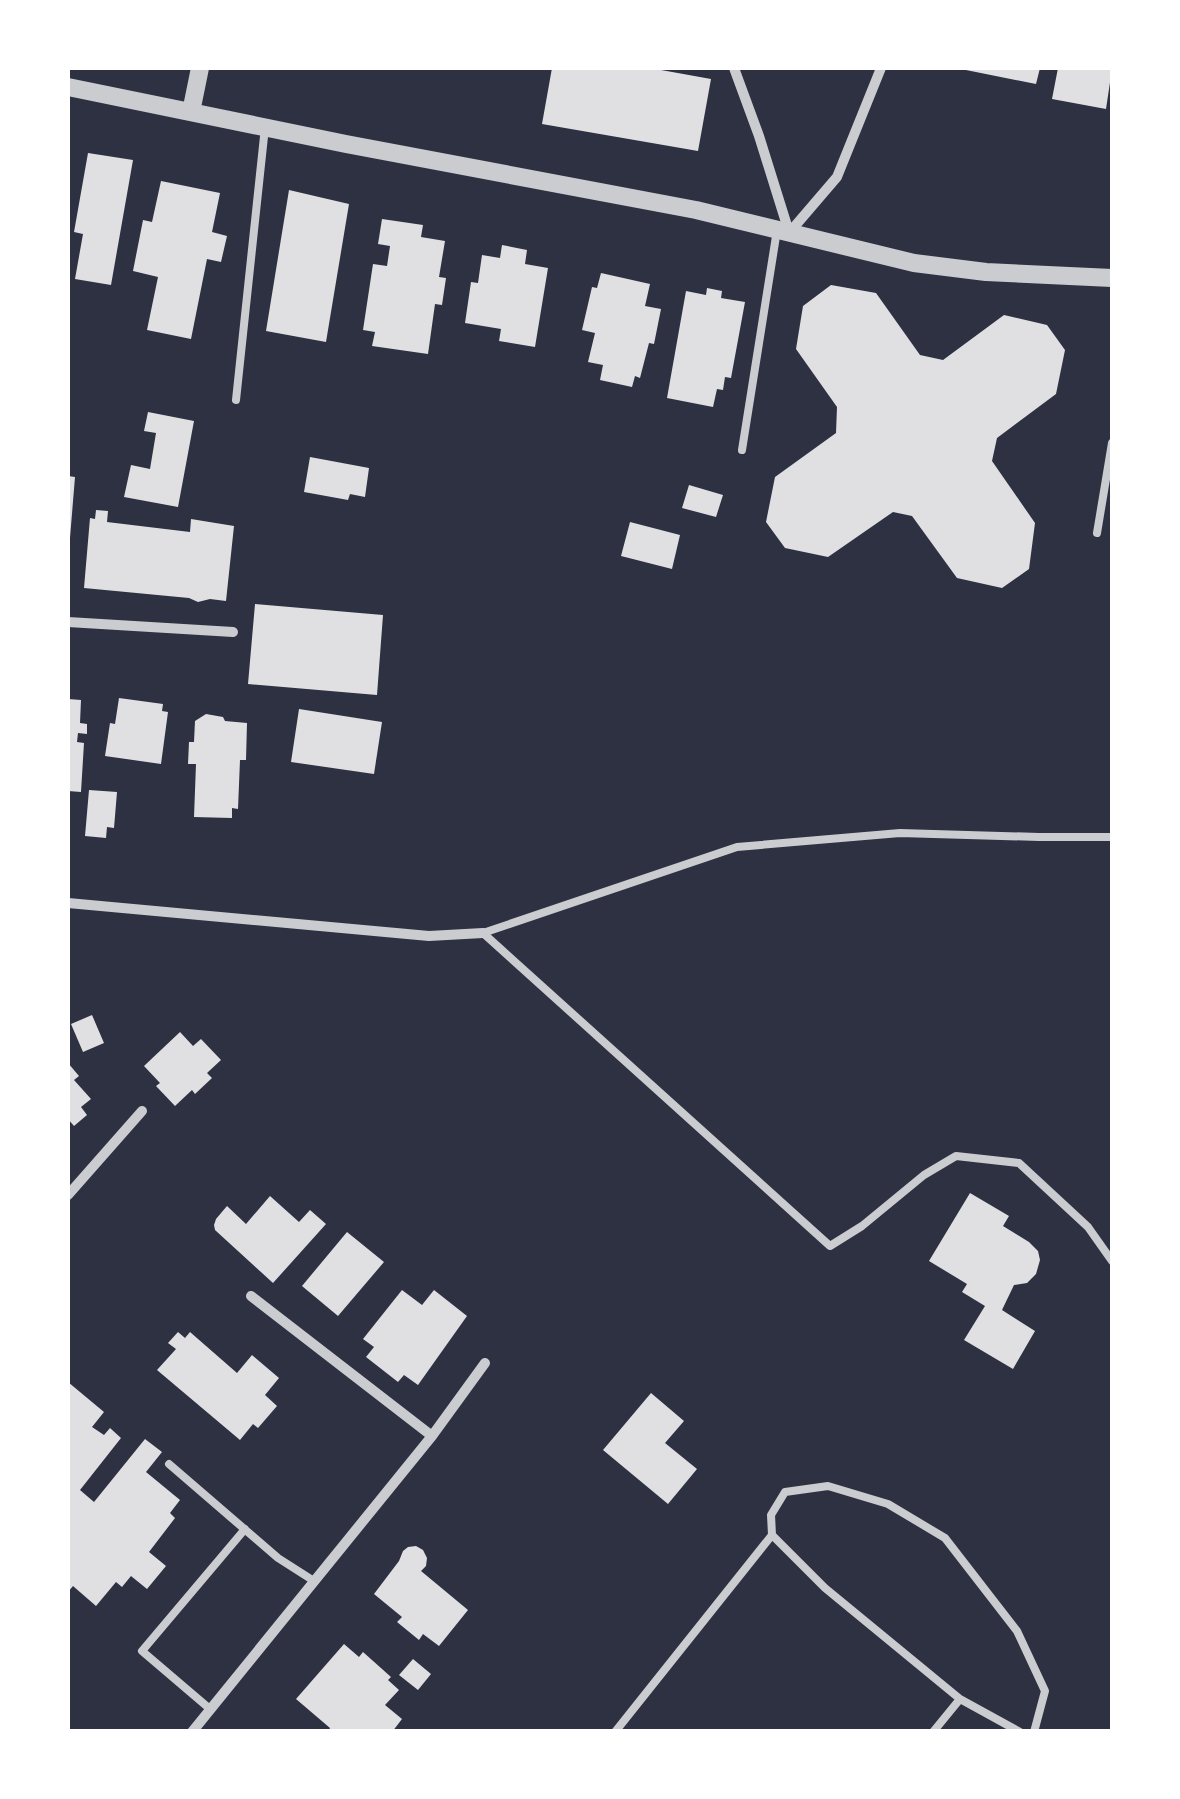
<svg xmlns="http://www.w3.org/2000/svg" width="1180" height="1799" font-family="'Fira Sans',sans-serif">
<rect width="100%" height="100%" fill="#2d3142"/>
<path fill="#e0e0e3" d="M552 68H650L711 79 698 151 542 124Z
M961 68H1040L1036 84 961 69Z
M1058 68 1112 69 1106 109 1052 99Z
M88 153 133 160 111 285 75 279 83 234 74 232Z
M161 181 220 193 212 232 227 236 221 262 207 259 191 339 147 330 158 277 133 271 143 220 152 222Z
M289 190 349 204 326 342 266 331Z
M382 219 423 225 421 237 445 241 439 277 446 278 442 305 435 304 428 354 372 346 375 332 363 330 373 264 387 266 390 246 378 244Z
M502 245 527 250 525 264 548 268 535 347 499 341 501 329 465 323 471 282 478 283 482 255 500 258Z
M601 273 650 284 645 306 661 309 654 344 649 343 640 378 635 376 632 387 600 380 603 365 588 362 595 333 582 330 592 287 597 288Z
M831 285 876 293 920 355 943 360 1004 315 1047 325 1065 350 1056 394 997 438 992 461 1035 523 1029 569 1002 588 957 578 912 516 893 512 828 557 785 548 766 522 775 477 836 433 837 407 796 349 803 306Z
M707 288 722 291 721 298 745 302 731 378 725 377 723 390 717 389 713 407 667 398 686 291 706 295Z
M148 412 194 421 178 507 124 497 131 465 150 469 156 433 144 431Z
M310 457 369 468 365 497 350 494 348 500 304 492Z
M68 476 75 477 70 538H68Z
M689 485 723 495 716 517 682 508Z
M96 510 108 511 107 522 190 532 191 519 234 526 226 601 210 599 198 602 189 598 84 588 90 518 95 519Z
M630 522 680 535 672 569 621 556Z
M255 604 383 615 377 695 248 684Z
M119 698 163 704 162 711 168 712 161 764 105 756 110 723 115 724Z
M68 699 81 700 80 723 87 724V734L78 733 77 742 84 743 81 792 68 791Z
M299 709 382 722 374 774 291 762Z
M206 714 223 717 225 721 247 723 246 760H240L238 809 232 808V818L194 817 196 764H188L189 742H194L195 721Z
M89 790 117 792 114 828 107 827 106 838 85 836Z
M92 1015 104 1043 83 1052 71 1024Z
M180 1032 193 1046 201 1039 221 1060 207 1073 212 1078 195 1094 192 1090 175 1106 156 1086 160 1083 144 1066Z
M68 1063 79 1076 74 1080 91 1099 81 1107 87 1115 74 1126 68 1119Z
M970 1193 1009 1216 1003 1226 1029 1242 1038 1251 1040 1260 1036 1274 1027 1283 1014 1285 1002 1310 1035 1331 1013 1369 964 1340 985 1306 962 1292 967 1284 929 1261Z
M270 1196 299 1222 310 1210 326 1224 273 1283 215 1230 214 1225 216 1219 227 1206 246 1224Z
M347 1232 384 1262 338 1316 302 1286Z
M402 1290 422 1305 434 1290 467 1316 418 1385 404 1375 398 1382 366 1357 374 1347 363 1339Z
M178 1332 185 1338 190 1332 237 1373 252 1355 279 1378 265 1395 277 1406 258 1428 253 1424 240 1440 157 1370 176 1349 168 1343Z
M68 1382 104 1412 92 1427 104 1435 110 1428 121 1438 80 1490 94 1502 145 1439 162 1452 146 1472 180 1500 170 1513 175 1518 149 1552 166 1566 147 1589 131 1576 122 1587 116 1582 96 1606 73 1586 68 1592Z
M651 1393 684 1421 665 1443 697 1469 668 1504 603 1450Z
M416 1546 423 1550 427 1558 426 1566 421 1571 468 1610 439 1646 423 1634 419 1640 397 1622 402 1617 374 1594 399 1561 403 1551 408 1547Z
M344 1644 359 1657 363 1652 391 1677 388 1680 399 1690 385 1705 402 1719 392 1732H328L330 1728 296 1699Z
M413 1659 431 1674 418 1690 399 1675Z"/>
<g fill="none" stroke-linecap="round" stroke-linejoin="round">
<path stroke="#caccd0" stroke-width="8" d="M236 400 265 127
M742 450 777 230
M1097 533 1112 443
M1112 837H1039L900 833 737 847 483 933 830 1246 862 1226 924 1175 956 1156 1019 1163 1088 1227 1112 1261
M169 1464 278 1558 314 1581
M210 1709 142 1651 245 1529
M615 1732 772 1535
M933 1732 960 1699
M1020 1732 960 1699 825 1588 772 1535 771 1515 785 1492 828 1486 888 1504 945 1538 1017 1631 1045 1691 1034 1732"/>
<path stroke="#caccd0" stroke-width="10" d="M734 68 759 136 789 232
M789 233 837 177 881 68
M68 622 233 632
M68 903 429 936 483 933
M68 1195 142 1111
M251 1296 432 1436
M192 1732 432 1436 485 1363"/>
<path stroke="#caccd0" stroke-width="18" d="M68 87 346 144 696 210 914 263 986 272 1112 278
M191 112 200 68"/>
</g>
<rect width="1180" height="1799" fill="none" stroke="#ffffff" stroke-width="140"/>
</svg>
